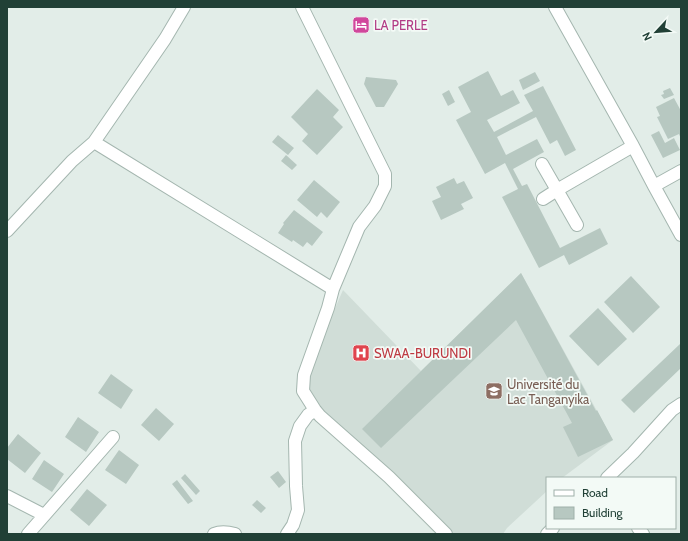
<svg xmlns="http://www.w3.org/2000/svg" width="688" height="541" font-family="Cabin,sans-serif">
<rect width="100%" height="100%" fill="#e2ede8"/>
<path fill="#d0ddd7" d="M521 273 613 440 562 478H547V491L507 528 503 534H441L347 441 343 445 307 403 310 373 323 336 343 290 421 371Z"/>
<path fill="#b7c8c1" d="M488 71 501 96 513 90 520 103 487 120 494 132 533 111 524 95 543 86 576 150 565 156 557 140 550 144 536 117 497 137 506 155 537 139 544 152 513 169 522 186 527 184 560 248 600 228 608 244 569 265 564 255 539 268 502 197 518 189 505 163 485 174 456 120 471 112 458 87Z
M535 72 540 81 523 90 519 80Z
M366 77 396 80 398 84 384 107H376L364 84Z
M670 88 674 95 664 99 661 95 664 94 663 91Z
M317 89 339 110 333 117 343 127 317 155 302 141 308 134 291 117Z
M449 90 455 102 448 106 442 94Z
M674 98 681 111V139L679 134 668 139 657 117 660 116 656 107Z
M659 131 665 143 674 138 680 150 663 158 651 135Z
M278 135 294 148 288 155 272 142Z
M286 155 297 165 292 170 281 161Z
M454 178 457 184 464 181 473 198 461 204 464 209 441 220 432 201 441 197 436 187Z
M314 180 340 202 327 218 321 212 317 217 297 200Z
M294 210 323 232 312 246 307 242 303 247 293 240 292 242 278 233 284 224 283 223Z
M521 273 596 411 597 410 613 440 578 457 563 427 572 423 516 320 381 448 362 429Z
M631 276 660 307 633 333 604 302Z
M598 308 627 339 598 366 569 336Z
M680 344 681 345V368L634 413 621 400Z
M111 374 133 390 121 409 98 393Z
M156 408 174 424 159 441 141 425Z
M78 417 99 432 86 452 65 437Z
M18 434 41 453 25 473 7 459V448Z
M119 450 139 465 126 484 105 470Z
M44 460 64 474 52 492 32 479Z
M278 471 286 482 279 488 270 477Z
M185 474 200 491 196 495 181 478Z
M177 480 193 501 188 504 172 484Z
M87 489 107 505 89 526 70 510Z
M257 500 266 508 261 513 252 505Z"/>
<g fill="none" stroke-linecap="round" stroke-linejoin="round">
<defs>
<path id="minor" d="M302 7 385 174V186L375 206 359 227 333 289 328 308 304 375 303 391 315 410 320 416 389 477 446 534
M555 7 633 146 654 186 681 235
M94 142 333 289
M542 164 557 190 577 225
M654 186 681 171
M543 199 557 190 633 146
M7 231 72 161 94 142 165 39 184 7
M607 478 633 453 672 410 681 404
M7 496 44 515
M638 528 643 534
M28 534 113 437
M214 534C221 531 228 532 235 534
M287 534 293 525 298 510 296 486 295 441 300 426 308 415 315 410
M547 534 553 528"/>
</defs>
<use href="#minor" stroke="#a4b6af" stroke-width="14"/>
<use href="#minor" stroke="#fff" stroke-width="12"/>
</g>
<defs>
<symbol id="hotel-square" viewBox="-11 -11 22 22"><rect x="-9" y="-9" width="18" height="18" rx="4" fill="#d1479c" stroke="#f3faf6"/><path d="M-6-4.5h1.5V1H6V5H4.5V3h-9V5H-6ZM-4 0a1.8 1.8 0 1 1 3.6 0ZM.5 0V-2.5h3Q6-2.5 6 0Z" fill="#fff"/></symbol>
<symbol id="hospital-square" viewBox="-11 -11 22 22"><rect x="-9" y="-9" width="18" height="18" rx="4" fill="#e0444e" stroke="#f3faf6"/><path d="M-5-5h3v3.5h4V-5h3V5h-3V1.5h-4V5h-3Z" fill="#fff"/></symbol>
<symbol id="university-square" viewBox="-11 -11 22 22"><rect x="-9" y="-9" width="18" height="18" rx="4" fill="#8d6e63" stroke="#f3faf6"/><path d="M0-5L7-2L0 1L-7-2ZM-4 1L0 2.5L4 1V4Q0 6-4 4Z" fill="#fff"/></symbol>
</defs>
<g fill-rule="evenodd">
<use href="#hotel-square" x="351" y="15" width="20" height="20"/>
<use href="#hospital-square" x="351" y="343" width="20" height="20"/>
<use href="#university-square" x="484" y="381" width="20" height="20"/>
</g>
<g text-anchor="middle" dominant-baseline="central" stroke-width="3.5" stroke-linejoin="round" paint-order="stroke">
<g font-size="13" fill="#b23c85" stroke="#f3faf6" text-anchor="start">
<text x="374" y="25">LA PERLE</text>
</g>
<g font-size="13" fill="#be3a42" stroke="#f3faf6" text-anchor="start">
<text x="374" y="353">SWAA-BURUNDI</text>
</g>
<g font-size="13" fill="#785e54" stroke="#f3faf6" text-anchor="start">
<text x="507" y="384">Université du<tspan x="507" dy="15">Lac Tanganyika</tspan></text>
</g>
</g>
<rect width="688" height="541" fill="none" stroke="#214036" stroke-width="16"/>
<rect x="546" y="477" width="130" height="52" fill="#f3faf6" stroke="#9fb0a9"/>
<rect x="554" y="490" width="20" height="6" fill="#ffffff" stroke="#9fb0a9"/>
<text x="582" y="497" font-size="12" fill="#214036">Road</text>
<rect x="554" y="507" width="20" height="12" fill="#b7c8c1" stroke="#9fb0a9"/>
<text x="582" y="517" font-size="12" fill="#214036">Building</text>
<g transform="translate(656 32) rotate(244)" stroke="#f3faf6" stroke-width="3" paint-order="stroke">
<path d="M0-3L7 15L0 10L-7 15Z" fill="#214036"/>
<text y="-6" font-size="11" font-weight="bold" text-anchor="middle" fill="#214036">N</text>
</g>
</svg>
